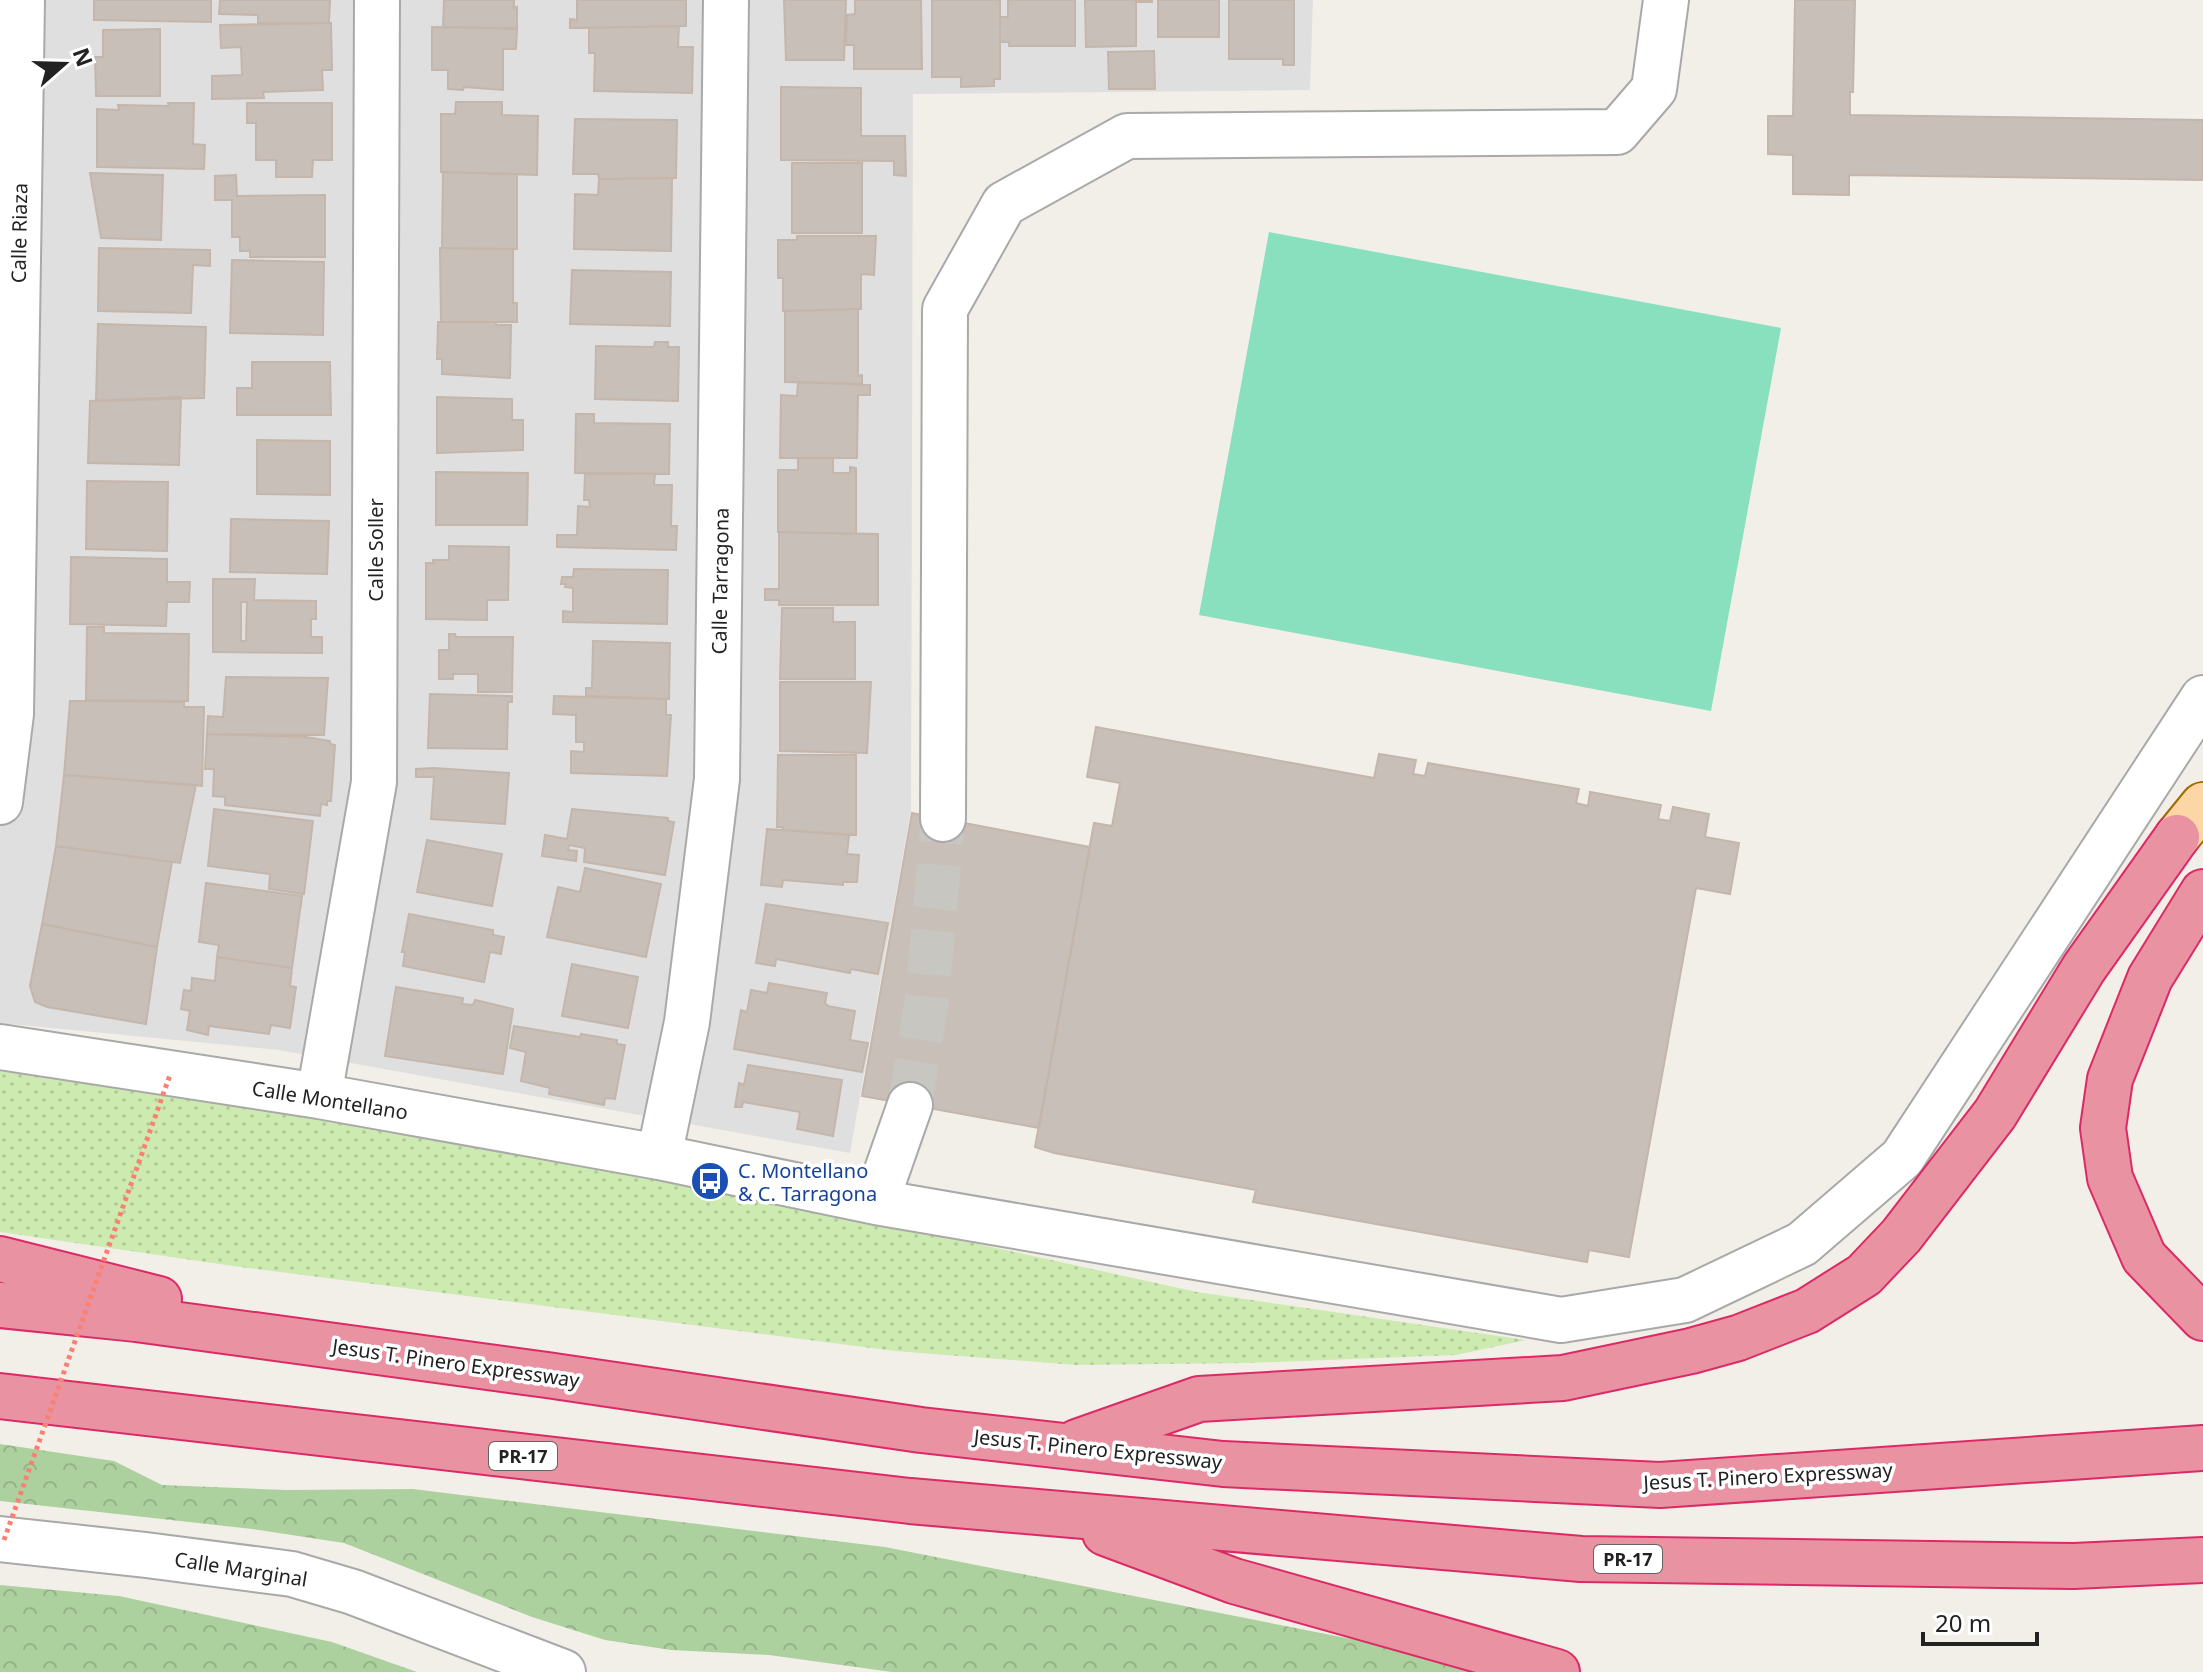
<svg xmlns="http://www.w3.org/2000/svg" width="2203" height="1672" font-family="'Noto Sans',sans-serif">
<defs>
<pattern id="grass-dots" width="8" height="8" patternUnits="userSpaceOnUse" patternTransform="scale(2)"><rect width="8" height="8" fill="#cdebb0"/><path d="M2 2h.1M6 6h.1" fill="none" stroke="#b0c997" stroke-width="1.8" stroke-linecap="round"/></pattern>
<pattern id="forest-crowns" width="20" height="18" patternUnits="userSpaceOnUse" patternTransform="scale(2)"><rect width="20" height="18" fill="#add19e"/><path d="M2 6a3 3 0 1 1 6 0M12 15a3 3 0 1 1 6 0" fill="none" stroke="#95b388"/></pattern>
</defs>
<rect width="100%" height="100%" fill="#f2efe9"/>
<path fill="#e0dfdf" d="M0 0H1313L1310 90 913 94 911 810 850 1153 279 1050 0 1023Z"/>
<path fill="url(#grass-dots)" d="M0 1071 573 1155 1197 1292 1526 1340 1456 1355 1249 1363 1077 1365 895 1351 233 1266 0 1232Z"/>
<path fill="url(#forest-crowns)" d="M0 1444 114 1461 162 1485 286 1490 413 1489 885 1547 1382 1645 1488 1672H892L769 1655 671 1650 605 1640 532 1617 344 1543 252 1529 0 1501Z
M0 1585 119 1596 332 1642 417 1672H0Z"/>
<path fill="#88e0be" d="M1269 232 1781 328 1711 711 1199 615Z"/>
<path fill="#c7bfb8" stroke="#c4b6ab" stroke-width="2" fill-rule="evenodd" d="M94 0H211V22L94 20Z
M220 0H330L329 23H258V15L219 14Z
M444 0H514V8L517 7V28L443 27Z
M577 0H686V26L570 28V19L577 20Z
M784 0H846L844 60H786Z
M855 0H921L922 69H854V45H846L847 15 855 14Z
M932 0H1000V79H994V86L961 87V77H932Z
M1008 0H1075V46H1009V42H1000V17H1008Z
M1085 0H1152V2H1136V46L1086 47Z
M1158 0H1219V37H1158Z
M1229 0H1294V65H1283V59H1229Z
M1795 0H1855L1853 92H1850V115L2203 120V180L1849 175V195L1793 194V155L1768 154V116H1793Z
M331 23 332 70H322L323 90 263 92 264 98 212 99V76L242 75 241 47 221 48 220 25Z
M679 26 678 47H693L692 93 594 91 595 53H589V28Z
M432 27 517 29 516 49H503V90L464 87 463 90 448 89V70H432Z
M160 29V96H96L95 57H103V30Z
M1154 51 1155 89H1109L1108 52Z
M781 87 861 88V136H905L906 176 894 175V161L781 160Z
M456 102H502V115L538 116 537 175 441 172V114H455Z
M168 103H194L193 144 205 145 204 169 97 167V109L119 110 118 105 169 106Z
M247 103H332V160H313L312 177H276V160H256V123H247Z
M575 119 677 120 676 178 599 179 598 174H573Z
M792 163H862V233H792Z
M443 172 517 174V249L442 248Z
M90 173 163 175 161 240 101 238Z
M236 175 237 196 325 195V257H250V251H240V237H232V200H215V176Z
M672 178 671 251 574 249 575 194 598 195 599 179Z
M797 236H876L874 275 861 274V309L783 311V278H778V240H797Z
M99 248 210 250V266L193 265 191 313 98 311Z
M440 248 513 249V303H517V322H441Z
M232 260 324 262 323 335 230 333Z
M572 270 671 272 670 326 570 324Z
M858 309V376L862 375V384L785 382V311Z
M438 322H496V325H511L510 378 442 374V359H437Z
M98 324 206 327 204 398 96 401Z
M655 342H668V347H679L678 401 595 399 596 346 654 347Z
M252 362H330L331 415H237V388H252Z
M798 382 870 385V395H858L857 458H780L781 395 797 396Z
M181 397 179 465 88 463 90 401Z
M437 397 512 399V420H523V450L437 453Z
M576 414H594V423L670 424 669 474 575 473Z
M257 440 330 441V495L257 494Z
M798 458H833V473H850V467L856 468V534L778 532V470H798Z
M436 472 528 473 527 525H436Z
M585 474H655L654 485H672L671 526H677L676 550 557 547V535H577L578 506 590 507 589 500H584Z
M87 481 168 482 167 551 86 549Z
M231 519 329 521 327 574 230 572Z
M779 532 878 534V605H779V600H765V589H779Z
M449 546 509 547 508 600H487V620L426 619V563H433V560H449Z
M71 557 167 559V582H190L189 602H167L166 626 70 624Z
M574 569 668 570 667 624 563 622V611L573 612V588L565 587 566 584H561L562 577H573Z
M213 579H255L254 600 316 601V619H311V637H322V653L213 652ZM241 602H247L246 641H241Z
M782 608H833V622H855V679H780Z
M87 627H104V633L189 634 188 701 86 700Z
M449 634H455L456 637H513L512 692H478V674H453V679H439V650H449Z
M593 641 670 643 669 699 586 696V688H592Z
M226 677 328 678 324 735 207 734 208 716 223 717Z
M780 682H871L867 753 780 751Z
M430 694 512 696V702H508L507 749 428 748Z
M554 696 666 699V715H671L667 776 571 773V751L584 752V742H576V715L553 714Z
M70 701 184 702V707H204L202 786 64 775Z
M1096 727 1374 778 1379 754 1416 760 1413 774 1425 776 1428 763 1579 789 1576 803 1588 806 1590 792 1661 805 1658 819 1670 821 1673 807 1709 814 1705 837 1739 843 1730 894 1696 888 1629 1257 1589 1250 1587 1262 1253 1202 1256 1190 1054 1153 1035 1147 1094 823 1112 826 1120 783 1087 777Z
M207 734 306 737 330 741V744L335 745 331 801H327V805L321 804 320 816 225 805V797L213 796 214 769H205Z
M778 755H856V835L783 830 782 827H777Z
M434 768 509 773 505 824 431 819 434 777H416V769Z
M64 775 196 785 180 863 56 846Z
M214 809 313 821 304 894 269 889 270 874 208 866Z
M572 809 668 818V821L674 822 665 875 584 862 585 848 569 845 568 850 577 851 576 861 542 856 545 835 567 839Z
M912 813 1090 847 1039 1128 862 1096Z
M767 829 849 835 847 854 859 855 857 882H843V885L783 880 782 887 761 885Z
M427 840 502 854 492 906 417 892Z
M56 846 172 862 157 947 42 924Z
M585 868 661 884 646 957 547 937 558 887 580 892Z
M206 883 302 896 292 968 217 957 219 945 199 942Z
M766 904 888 923 878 974 851 969 850 973 776 959 775 966 756 963Z
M409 914 493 930V935L504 937 501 954 490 952 484 982 403 966 405 952H402Z
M42 924 157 947 146 1024 47 1007 35 1002 30 986Z
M217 957 292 968 290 986 296 987 290 1028 271 1025 269 1034 209 1026 208 1035 187 1030 190 1011 181 1009 184 990 191 991 192 978 215 981Z
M572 964 638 977 628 1028 562 1016Z
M769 983 827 993 825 1003 828 1006 855 1011 850 1040 868 1043 862 1072 734 1049 741 1010 747 1012 751 990 767 993Z
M396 987 463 998 462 1004 473 1005 475 1000 513 1009 503 1074 385 1056Z
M514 1026 580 1037 581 1034 617 1040V1044L625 1045 615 1099 605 1098 604 1105 549 1094 550 1088 521 1081 526 1052 510 1048Z
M748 1065 842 1080 833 1136 797 1129 800 1112 743 1102 742 1107H735L739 1083 744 1085Z"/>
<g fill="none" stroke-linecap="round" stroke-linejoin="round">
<path stroke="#c8c6c1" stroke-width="44" stroke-dasharray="44 22" stroke-linecap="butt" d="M910 1105 927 1000 943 819"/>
<defs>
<path id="minor" d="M0 802 11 714 22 0
M943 819 945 309 1004 204 1127 136 1617 132 1654 89 1666 0
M0 1047 319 1096 659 1157 876 1202 1561 1320 1685 1300 1802 1244 1902 1158 2203 698
M319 1096 374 782 377 0
M659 1157 687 1022 717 779 726 0
M876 1202 910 1105
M0 1539 146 1555 292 1574 353 1592 563 1672"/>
<path id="major" d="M2177 837 2203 805"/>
<path id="highway" d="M2203 892 2150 978 2110 1079 2103 1128 2110 1178 2144 1257 2203 1318
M0 1259 159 1299
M0 1305 136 1319 547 1375 921 1430 1223 1464 1660 1485 2203 1448
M0 1396 910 1501 1581 1559 2074 1566 2203 1560
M1077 1442 1199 1399 1563 1378 1691 1351 1738 1338 1807 1311 1864 1275 1901 1236 1995 1114 2084 968 2177 837
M1105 1533 1234 1581 1557 1672"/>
</defs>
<use href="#minor" stroke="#a9a9a9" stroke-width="48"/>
<use href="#major" stroke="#a06b00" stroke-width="48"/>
<use href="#highway" stroke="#dc2a67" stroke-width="48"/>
<use href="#minor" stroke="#fff" stroke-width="44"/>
<use href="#major" stroke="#fcd6a4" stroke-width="44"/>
<use href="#highway" stroke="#e892a2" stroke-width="44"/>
<path stroke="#fa8072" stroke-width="5" stroke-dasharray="4 4" stroke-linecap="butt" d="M4 1540 170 1075"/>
</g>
<defs>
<symbol id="bus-disc" viewBox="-11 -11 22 22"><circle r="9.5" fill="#1a4fb4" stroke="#fff"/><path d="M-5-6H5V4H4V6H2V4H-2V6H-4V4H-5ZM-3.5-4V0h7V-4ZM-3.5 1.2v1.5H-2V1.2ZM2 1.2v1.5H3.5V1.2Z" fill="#fff"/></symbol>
</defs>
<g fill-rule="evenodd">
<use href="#bus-disc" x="688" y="1159" width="44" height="44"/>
</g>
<g text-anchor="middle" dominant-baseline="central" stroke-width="7" stroke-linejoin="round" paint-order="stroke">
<g fill="#fff" stroke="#646464" stroke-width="2">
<rect x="489" y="1442" width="68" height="28" rx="6"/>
<rect x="1594" y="1545" width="68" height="28" rx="6"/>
</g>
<g font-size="18" font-weight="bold" fill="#222">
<text x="523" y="1456">PR-17</text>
<text x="1628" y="1559">PR-17</text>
</g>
<g font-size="20" fill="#222" stroke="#fff">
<text transform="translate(19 233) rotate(-89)">Calle Riaza</text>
<text transform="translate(375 550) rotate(-90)">Calle Soller</text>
<text transform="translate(720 581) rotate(-89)">Calle Tarragona</text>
<text transform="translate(330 1100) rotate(9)">Calle Montellano</text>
<text transform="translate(456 1363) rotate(8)">Jesus T. Pinero Expressway</text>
<text transform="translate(1098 1449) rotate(6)">Jesus T. Pinero Expressway</text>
<text transform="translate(1768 1476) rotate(-3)">Jesus T. Pinero Expressway</text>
<text transform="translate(241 1569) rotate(9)">Calle Marginal</text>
</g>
<g font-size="20" fill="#164399" stroke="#fff" text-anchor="start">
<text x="738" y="1170">C. Montellano<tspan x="738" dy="23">&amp; C. Tarragona</tspan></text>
</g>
</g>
<g transform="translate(64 64) rotate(70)" stroke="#ffffff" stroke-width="6" paint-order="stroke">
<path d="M0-6L14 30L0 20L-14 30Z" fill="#222222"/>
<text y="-12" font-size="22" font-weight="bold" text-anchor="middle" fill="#222222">N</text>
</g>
<path d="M1923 1632v12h114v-12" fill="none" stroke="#222222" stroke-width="4"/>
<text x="1935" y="1632" font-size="24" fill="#222222" stroke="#ffffff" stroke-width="6" paint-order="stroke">20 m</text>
</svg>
